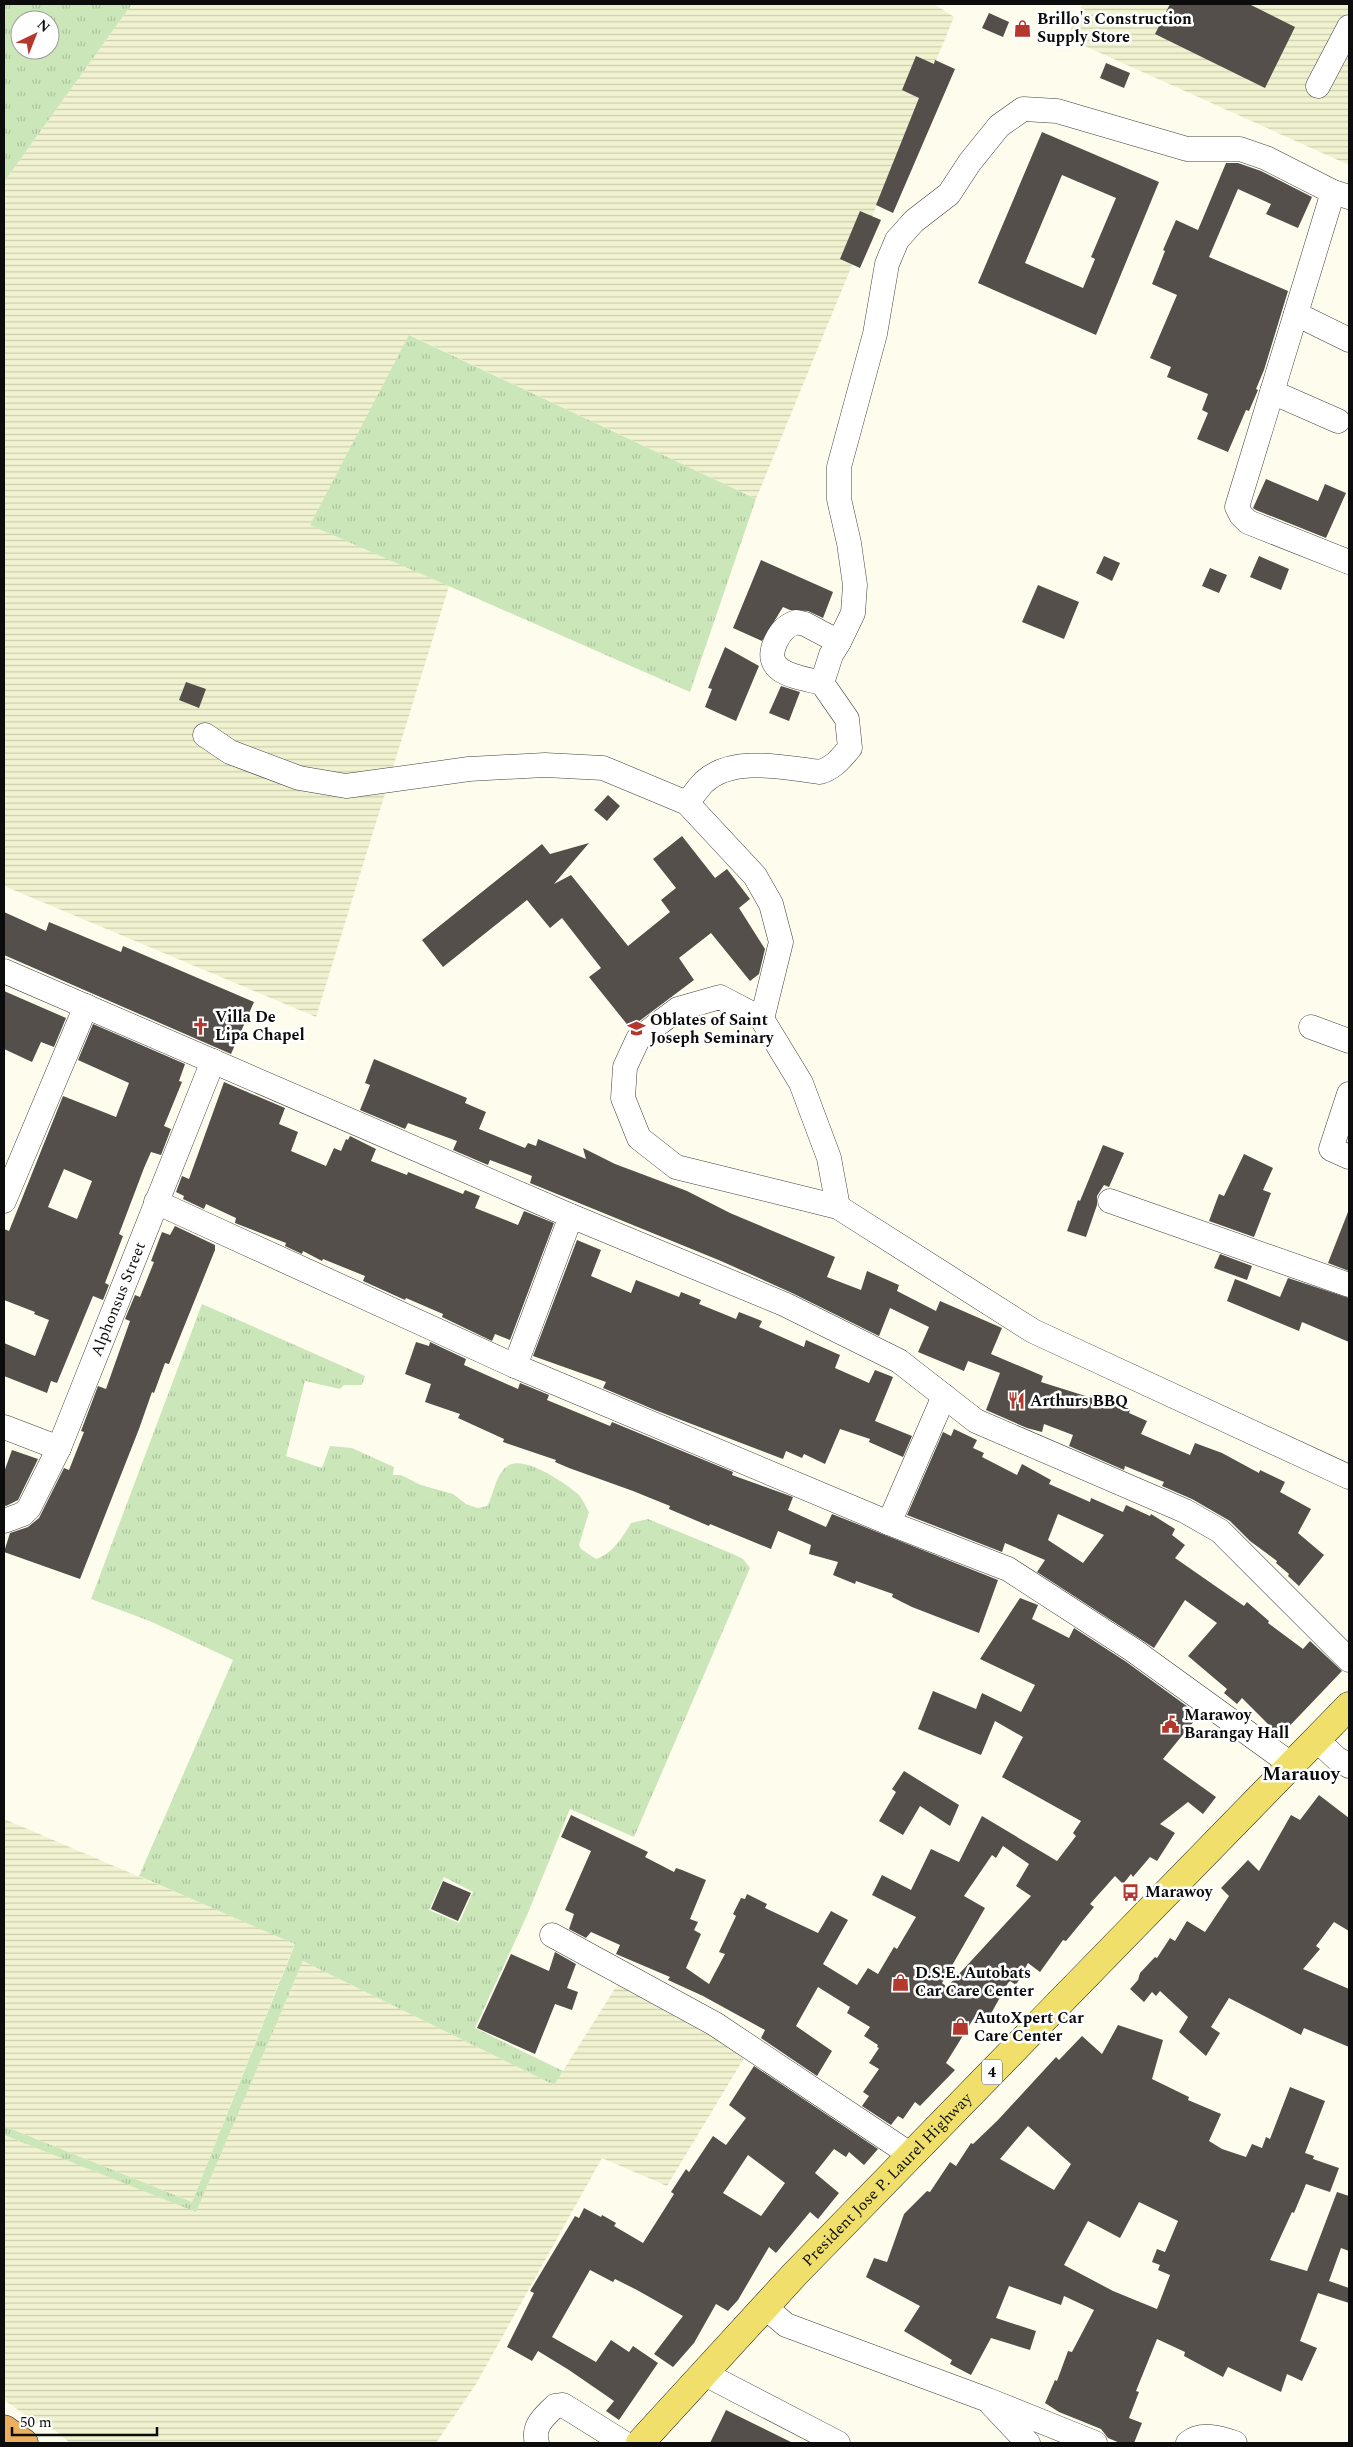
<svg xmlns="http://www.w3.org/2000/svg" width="1353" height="2447" font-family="Spectral,serif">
<defs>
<pattern id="farmland-rules" width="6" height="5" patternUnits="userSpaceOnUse" patternTransform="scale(1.25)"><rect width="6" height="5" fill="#f1f2cf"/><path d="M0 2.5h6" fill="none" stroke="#cdceb1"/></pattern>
<pattern id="grass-tufts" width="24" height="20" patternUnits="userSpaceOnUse" patternTransform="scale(1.25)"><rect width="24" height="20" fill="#cbe6b9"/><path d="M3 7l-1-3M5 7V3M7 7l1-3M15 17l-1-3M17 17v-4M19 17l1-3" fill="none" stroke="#adc49e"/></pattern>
</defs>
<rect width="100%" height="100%" fill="#fefded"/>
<path fill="url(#farmland-rules)" d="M132 4H934L954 17 756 499 410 335 311 525 449 586 316 1017 4 886V182Z
M1082 4H1349V165L1067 38Z
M4 1819 295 1943 192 2202 4 2126Z
M303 1961 554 2085 619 1982 747 2053 667 2186 602 2158 476 2384 436 2443H70L56 2431 38 2424 4 2400V2135L196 2211Z"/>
<path fill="url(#grass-tufts)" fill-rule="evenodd" d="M4 4H132L4 182ZM20 20H50V50H20Z
M409 335 756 499 690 692 310 525Z
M202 1304 365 1376 362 1385H344L340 1389 305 1381 286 1456 322 1468 330 1446 352 1448 394 1467 393 1475H401L421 1485 453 1494 466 1504 478 1508 487 1506C495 1493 495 1473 509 1465 526 1456 567 1484 579 1495 583 1500 586 1507 589 1512L579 1545 581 1549 596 1559C612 1554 623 1537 631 1523L648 1519 733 1554 743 1559 750 1568 634 1837 570 1809 528 1913 475 2028 563 2071 554 2085 303 1961 196 2212 4 2135V2126L192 2202 295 1944 139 1876 233 1660 152 1622 91 1599ZM444 1877 473 1892 459 1923 429 1910Z"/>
<path fill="#544f4a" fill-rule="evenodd" d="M1170 4H1249L1295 27 1265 88 1155 34Z
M989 13 1009 22 1003 37 982 28Z
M916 56 934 64 935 60 955 69 893 213 876 205 919 98 902 90Z
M1106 63 1130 73 1124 88 1100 78Z
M1042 132 1159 182 1096 335 978 283ZM1062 175 1116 198 1091 257 1095 259 1083 288 1025 263Z
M1226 163H1238L1261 171 1312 197 1298 228 1266 214 1271 204 1238 189 1209 257 1288 291 1264 370 1256 389 1258 390 1249 411 1246 410 1228 452 1197 439 1208 413 1202 410 1208 394 1167 377 1171 367 1150 358 1177 295 1152 284 1165 251 1163 250 1176 220 1198 230Z
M860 211 881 220 860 268 840 259Z
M1266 479 1318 501 1325 484 1346 493 1326 538 1256 510 1253 508Z
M1104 556 1120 563 1112 581 1096 573Z
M1259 556 1289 569 1281 590 1250 577Z
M761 560 833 592 823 618 808 611 790 610 783 607 762 641 733 628Z
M1210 568 1227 575 1219 593 1202 586Z
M1038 585 1079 602 1064 639 1022 622Z
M725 647 759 666 736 721 705 707 712 689 708 688Z
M186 682 206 689 199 708 179 700Z
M781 686 800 692 789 721 769 713Z
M608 795 620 806 607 821 594 810Z
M682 836 715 878 727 869 750 899 739 908 765 949 759 974 750 981 711 933 679 958 694 980 630 1028 589 977 601 968 562 918 550 928 527 900 443 967 422 940 542 844 550 854 589 843 554 884 571 875 628 946 670 912 661 900 676 888 653 859Z
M4 912 46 931 49 922 121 952 123 946 254 1002 231 1054 4 955Z
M4 991 66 1018 54 1047 41 1042 32 1062 4 1049Z
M93 1024 185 1064 179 1081 182 1082 164 1126 171 1129 161 1155 151 1152 144 1168 119 1234 123 1236 105 1283 109 1285 103 1300 93 1296 57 1383 51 1381 47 1393 4 1376V1343L35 1356 49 1320 34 1314 35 1312 4 1300V1229L9 1231 63 1096 116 1117 129 1083 78 1060ZM64 1169 92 1181 77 1219 48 1207Z
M374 1059 467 1098 465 1103 486 1112 479 1129 525 1148 528 1143 536 1146 538 1139 586 1159 583 1148 615 1164 687 1191 730 1213 835 1257 827 1277 861 1290 867 1271 899 1285 897 1291 936 1311 940 1301 1002 1328 991 1354 1043 1376 1041 1382 1130 1410 1129 1413 1147 1421 1141 1434 1190 1455 1195 1443 1222 1453 1259 1473 1260 1470 1285 1482 1280 1492 1311 1509 1298 1533 1324 1555 1299 1586 1288 1576 1289 1574 1276 1563 1277 1561 1250 1541 1230 1521 1192 1499 1162 1486 1164 1482 1125 1466 1124 1470 1069 1446 1073 1435 1044 1424 1042 1432 1027 1428 986 1410 1000 1373 968 1361 964 1371 918 1352 929 1327 890 1308 879 1336 790 1292 721 1261 530 1183 532 1176 490 1160 488 1165 453 1150 457 1141 408 1123 405 1129 360 1110 370 1085 365 1083Z
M224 1082 285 1108 279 1124 298 1132 291 1151 326 1166 334 1148 341 1151 346 1139 348 1140 350 1136 376 1149 371 1161 407 1175 408 1172 463 1194 465 1190 480 1196 475 1208 518 1225 524 1211 554 1223 510 1340 495 1334 492 1341 442 1317 443 1314 406 1298 405 1300 363 1281 365 1276 323 1259 322 1261 303 1251 302 1254 285 1246 286 1243 235 1223 236 1218 206 1204 204 1209 183 1199 184 1196 176 1192 182 1176 189 1179Z
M1103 1145 1124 1153 1109 1187 1104 1185 1097 1196V1205L1086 1237 1067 1231 1078 1200 1080 1201Z
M1244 1154 1273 1168 1263 1190 1271 1193 1254 1237 1209 1221 1219 1194 1224 1196Z
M1348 1212H1349V1271L1328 1263Z
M175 1226 215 1245V1250L169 1364 165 1363 154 1393 152 1392 139 1429 80 1579 4 1552 10 1533 28 1527 39 1518 64 1468 69 1470 84 1432 81 1431 98 1386 106 1389 130 1321 125 1319 135 1295 140 1297 154 1262 151 1261 162 1232 170 1235Z
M577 1240 601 1250 591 1276 631 1293 636 1280 679 1297 681 1292 701 1300 699 1304 736 1319 739 1312 762 1321 759 1327 804 1347 806 1340 840 1355 835 1368 869 1383 875 1370 893 1377 875 1421 912 1436 903 1457 869 1442 870 1439 840 1429 825 1464 804 1454 802 1458 786 1451 783 1459 655 1410 603 1388 606 1382 533 1356Z
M1220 1254 1252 1266 1247 1280 1214 1268Z
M1288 1278 1349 1298V1342L1302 1322 1299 1331 1227 1301 1235 1279 1280 1297Z
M416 1342 429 1346 430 1342 466 1359 464 1365 518 1389 520 1383 549 1395 547 1400 610 1426 612 1422 733 1472 732 1475 793 1497 788 1510 826 1527 832 1514 998 1580 979 1633 912 1607 892 1597 893 1594 856 1581 855 1584 833 1575 838 1562 809 1554 811 1545 778 1531 771 1549 710 1524 709 1526 669 1509 670 1506 633 1491 569 1468 555 1462 556 1460 503 1442 504 1439 458 1418 460 1414 425 1402 431 1384 405 1374Z
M954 1429 977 1440 973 1448 984 1453 982 1457 1017 1475 1022 1464 1051 1480 1049 1484 1090 1502 1091 1498 1123 1512 1126 1505 1150 1516 1151 1514 1175 1529 1172 1535 1185 1545 1175 1558 1244 1606 1247 1602 1269 1621 1268 1623 1303 1649 1310 1641 1342 1671 1280 1736 1242 1698 1237 1704 1224 1693 1227 1689 1188 1656 1217 1623 1185 1600 1154 1648 1037 1572 1045 1560 1005 1543 1002 1552 907 1515 943 1432 951 1436ZM1058 1514 1104 1535 1083 1563 1048 1540Z
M12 1450 38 1459 18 1500 6 1506 4 1505V1472Z
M1020 1598 1038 1605 1032 1619 1069 1638 1074 1628 1125 1661 1199 1715 1163 1759 1216 1797 1203 1814 1188 1802 1160 1824 1175 1833 1157 1861 1150 1857 1133 1877 1131 1874 1123 1884 1115 1876 1090 1904 1094 1907 1066 1941 1063 1940 1040 1972 1028 1963 1016 1985 1010 1981 1008 1983 988 2019 977 2013 946 2063 955 2070 920 2106 915 2102 903 2119 898 2116 891 2125 862 2106 869 2096 863 2092 879 2069 869 2063 879 2048 877 2047 878 2045 864 2036 870 2027 847 2013 850 2007 818 1987 796 2026 832 2051 817 2076 761 2038 765 2030 703 1996 668 1980 670 1977 616 1954 620 1945 591 1932 586 1938 569 1929 574 1914 565 1910 591 1851 561 1837 571 1815 648 1852 645 1857 674 1872 676 1868 682 1870 706 1880 690 1919 698 1922 694 1930 701 1934 686 1968 709 1984 725 1954 719 1952 736 1916 733 1914 741 1898 745 1899 747 1894 767 1904 765 1908 818 1933 831 1911 848 1920 823 1964 857 1985 868 1968 878 1974 894 1947 897 1949 916 1917 872 1895 882 1875 911 1890 931 1849 959 1862 982 1816 1057 1861 1076 1836 1073 1833 1081 1821 1002 1777 1023 1737 995 1721 981 1755 918 1729 933 1691 976 1709 982 1693 1021 1712 1035 1685 980 1659ZM1003 1846 1029 1864 1016 1886 1031 1896 947 1987 942 1983 985 1908 964 1896 992 1855 996 1858Z
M904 1771 959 1805 950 1826 920 1806 903 1835 879 1821 896 1792 892 1789Z
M1319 1795 1349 1818V1931L1334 1922 1316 1946 1320 1949 1303 1969 1349 1989V2047L1304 2028 1301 2035 1229 1998 1211 2027 1220 2033 1206 2056 1179 2032 1188 2017 1160 1991 1156 1996 1152 1992 1144 2002 1130 1989 1138 1980 1140 1973 1155 1957 1157 1958 1170 1938 1175 1941 1187 1921 1205 1932 1229 1896 1221 1888 1248 1860 1259 1871 1291 1815 1300 1820Z
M443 1881 471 1893 458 1921 431 1909Z
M555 1952 576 1964 567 1988 578 1992 572 2010 555 2004 535 2054 477 2028 511 1954 549 1971Z
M1118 2025 1163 2040 1152 2079 1189 2097 1188 2100 1221 2114 1209 2141 1222 2149 1246 2157 1252 2144 1262 2148 1266 2137 1270 2139 1290 2087 1325 2101 1305 2153 1314 2156 1313 2159 1339 2168 1330 2192 1306 2184 1294 2213 1292 2212 1270 2260 1307 2271 1337 2192 1349 2196V2251L1341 2248 1329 2281 1349 2288V2303L1318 2293 1300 2341 1317 2348 1302 2381 1287 2374 1281 2392 1228 2367 1223 2377 1184 2356 1185 2352 1157 2339 1136 2391 1139 2392 1129 2418 1142 2423 1134 2443H1120L1108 2438 1101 2429 1059 2412 1045 2403 1055 2380 1057 2381 1068 2351 1072 2352 1094 2310 1064 2296 1061 2305 1009 2286 996 2318 1036 2331 1030 2350 991 2338 971 2375 950 2364 952 2360 904 2331 920 2306 866 2277 874 2258 887 2262 904 2214 927 2191 930 2192 950 2162 956 2166 971 2143 973 2144 998 2120 1056 2057 1059 2060 1082 2036 1102 2054ZM1028 2126 1071 2164 1054 2190 1000 2159ZM1139 2202 1178 2221 1165 2252 1157 2249 1152 2262 1160 2265 1158 2270 1170 2275 1157 2309 1113 2291 1064 2265 1088 2221 1120 2238Z
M754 2066 878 2149 864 2165 849 2152 846 2157 834 2149 815 2173 839 2193 818 2219 810 2212 776 2253 769 2247 738 2300 728 2311 716 2304 694 2343 673 2367 654 2354 683 2316 637 2290 615 2279 613 2282 590 2270 552 2337 596 2362 611 2340 629 2352 633 2346 658 2363 619 2420 606 2411 614 2401 569 2370 538 2351 532 2361 507 2347 534 2293 530 2291 575 2216 579 2218 584 2208 601 2217 602 2215 616 2223 614 2226 643 2243 674 2194 671 2192 686 2169 689 2172 713 2136 726 2145 746 2118 729 2105ZM748 2155 785 2183 761 2216 723 2193Z
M726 2410 793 2443H710Z"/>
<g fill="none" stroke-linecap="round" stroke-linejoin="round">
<defs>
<g id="minor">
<path d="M1318 86 1349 27"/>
<path d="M1333 192 1237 507 1241 515 1248 522 1349 562"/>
<path d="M1296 314 1349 340"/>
<path d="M1272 392 1338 421"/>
<path d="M796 622 805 624 839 642 831 655 822 683C799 677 760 674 776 641 781 631 786 626 796 622Z"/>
<path d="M839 642 853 613 855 585 849 543 839 499V467L875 334 887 264 897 240 914 221 949 194 970 162 999 126 1023 109 1057 111 1187 149H1240L1266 158 1333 192 1349 197"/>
<path d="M205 735 230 752 299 778 346 786 469 769 545 765 603 768 687 803 755 876 771 904 781 942 762 1019"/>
<path d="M687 803C693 796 698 788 704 782 733 755 785 768 820 772 834 768 841 758 850 748L847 719 822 683"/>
<path d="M4 971 571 1216 784 1304 899 1361 976 1421 1185 1511 1220 1531 1349 1660"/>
<path d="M1311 1027 1349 1041"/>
<path d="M1349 1094 1331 1149 1349 1157"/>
<path d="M4 1201 86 1006"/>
<path d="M1110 1201 1349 1285"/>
<path d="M156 1202 515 1366 889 1523 1008 1569 1133 1650 1292 1765"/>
<path d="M838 1207 829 1158 801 1083 762 1019 720 997 678 1009 638 1039 625 1067 623 1098 639 1138 676 1167 838 1207 1033 1331 1349 1477"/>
<path d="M515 1366 571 1216"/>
<path d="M4 1427 59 1448"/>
<path id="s1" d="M4 1521 23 1514 29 1508 59 1448 213 1061"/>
<path d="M889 1523 944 1396"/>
<path d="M1317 1740 1336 1758 1349 1766"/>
<path d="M552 1935 715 2024 911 2155"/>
<path d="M765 2307 786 2325 988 2400 1095 2443"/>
<path d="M703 2373 838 2443"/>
<path d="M992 2405 1028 2443"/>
<path d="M537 2443C532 2426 544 2417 555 2406L563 2405 624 2443"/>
<path d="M1188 2443C1201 2432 1220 2438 1235 2443"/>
</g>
<g id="major">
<path id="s2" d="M640 2443 795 2274 1349 1706"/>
</g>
<path id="highway" d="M4 2429 24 2443"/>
</defs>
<use href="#minor" stroke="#3f3f3f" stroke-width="25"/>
<use href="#major" stroke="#1d1d1d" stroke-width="29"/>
<use href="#highway" stroke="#1d1d1d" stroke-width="29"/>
<use href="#minor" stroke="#fff" stroke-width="24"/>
<use href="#major" stroke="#f0e06b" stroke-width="28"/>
<use href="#highway" stroke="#ebb05e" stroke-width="28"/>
</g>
<defs>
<symbol id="shop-bare" viewBox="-9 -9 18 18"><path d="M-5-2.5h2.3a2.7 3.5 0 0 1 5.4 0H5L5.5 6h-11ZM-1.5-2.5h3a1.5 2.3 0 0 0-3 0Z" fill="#b4382d" stroke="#fff" stroke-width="2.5" paint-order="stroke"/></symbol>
<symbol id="church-bare" viewBox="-9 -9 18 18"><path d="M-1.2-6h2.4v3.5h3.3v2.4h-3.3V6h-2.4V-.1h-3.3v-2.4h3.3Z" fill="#b4382d" stroke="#fff" stroke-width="2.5" paint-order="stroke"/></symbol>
<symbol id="school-bare" viewBox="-9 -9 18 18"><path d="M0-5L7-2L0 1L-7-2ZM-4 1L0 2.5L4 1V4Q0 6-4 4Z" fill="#b4382d" stroke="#fff" stroke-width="2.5" paint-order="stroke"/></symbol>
<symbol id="restaurant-bare" viewBox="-9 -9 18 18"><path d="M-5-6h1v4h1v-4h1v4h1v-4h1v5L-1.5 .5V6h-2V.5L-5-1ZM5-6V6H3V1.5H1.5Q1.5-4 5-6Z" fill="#b4382d" stroke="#fff" stroke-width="2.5" paint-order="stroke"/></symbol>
<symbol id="civic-bare" viewBox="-9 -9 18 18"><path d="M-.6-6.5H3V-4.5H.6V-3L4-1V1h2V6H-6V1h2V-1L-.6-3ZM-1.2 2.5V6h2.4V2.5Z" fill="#b4382d" stroke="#fff" stroke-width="2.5" paint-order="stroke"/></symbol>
<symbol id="bus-bare" viewBox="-9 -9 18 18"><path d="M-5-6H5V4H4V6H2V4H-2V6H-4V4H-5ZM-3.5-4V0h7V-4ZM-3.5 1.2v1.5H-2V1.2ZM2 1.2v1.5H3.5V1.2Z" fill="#b4382d" stroke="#fff" stroke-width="2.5" paint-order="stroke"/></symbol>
</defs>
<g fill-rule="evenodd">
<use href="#shop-bare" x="1010" y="16" width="25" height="25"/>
<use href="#church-bare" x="188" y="1014" width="25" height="25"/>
<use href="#school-bare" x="624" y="1016" width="25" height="25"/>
<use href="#restaurant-bare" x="1004" y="1388" width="25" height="25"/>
<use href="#civic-bare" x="1158" y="1712" width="25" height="25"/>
<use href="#bus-bare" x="1118" y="1880" width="25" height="25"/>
<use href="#shop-bare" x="888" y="1970" width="25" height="25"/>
<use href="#shop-bare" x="948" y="2014" width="25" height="25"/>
</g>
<g text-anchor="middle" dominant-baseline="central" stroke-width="5" stroke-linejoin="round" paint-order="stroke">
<rect fill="#fff" stroke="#555" stroke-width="1" x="982" y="2059.5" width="20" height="25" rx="4"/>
<g font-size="15" font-weight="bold" fill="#0c0c0c">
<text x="992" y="2072">4</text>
</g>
<g font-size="16" font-weight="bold" fill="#0c0c0c" stroke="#fff" text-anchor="start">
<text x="1037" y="19">Brillo's Construction<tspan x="1037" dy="18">Supply Store</tspan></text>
<text x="215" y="1017">Villa De<tspan x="215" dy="18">Lipa Chapel</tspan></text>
<text x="650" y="1020">Oblates of Saint<tspan x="650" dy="18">Joseph Seminary</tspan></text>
<text x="1030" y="1401">Arthurs BBQ</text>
<text x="1184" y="1715">Marawoy<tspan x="1184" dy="18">Barangay Hall</tspan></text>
<text x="1145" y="1892">Marawoy</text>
<text x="915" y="1973">D.S.E. Autobats<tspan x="915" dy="18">Car Care Center</tspan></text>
<text x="974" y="2018">AutoXpert Car<tspan x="974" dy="18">Care Center</tspan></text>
</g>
<g font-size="16" fill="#0c0c0c" stroke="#fff">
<text stroke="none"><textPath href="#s1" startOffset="256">Alphonsus Street</textPath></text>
<text stroke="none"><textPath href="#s2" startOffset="361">President Jose P. Laurel Highway</textPath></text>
</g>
<g font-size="19" font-weight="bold" fill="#0c0c0c" stroke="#fff">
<text x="1301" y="1774">Marauoy</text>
</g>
</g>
<rect width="1353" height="2447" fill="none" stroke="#0c0c0c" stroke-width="10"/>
<g transform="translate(35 35) rotate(43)"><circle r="24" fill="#ffffff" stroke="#9e9e9e"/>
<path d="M0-4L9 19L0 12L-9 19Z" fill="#b4382d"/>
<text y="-8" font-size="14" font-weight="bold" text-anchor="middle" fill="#0c0c0c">N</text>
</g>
<path d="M12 2427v8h145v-8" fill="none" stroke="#0c0c0c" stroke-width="2.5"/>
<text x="20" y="2427" font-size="15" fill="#0c0c0c" stroke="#ffffff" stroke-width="4" paint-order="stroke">50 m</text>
</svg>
